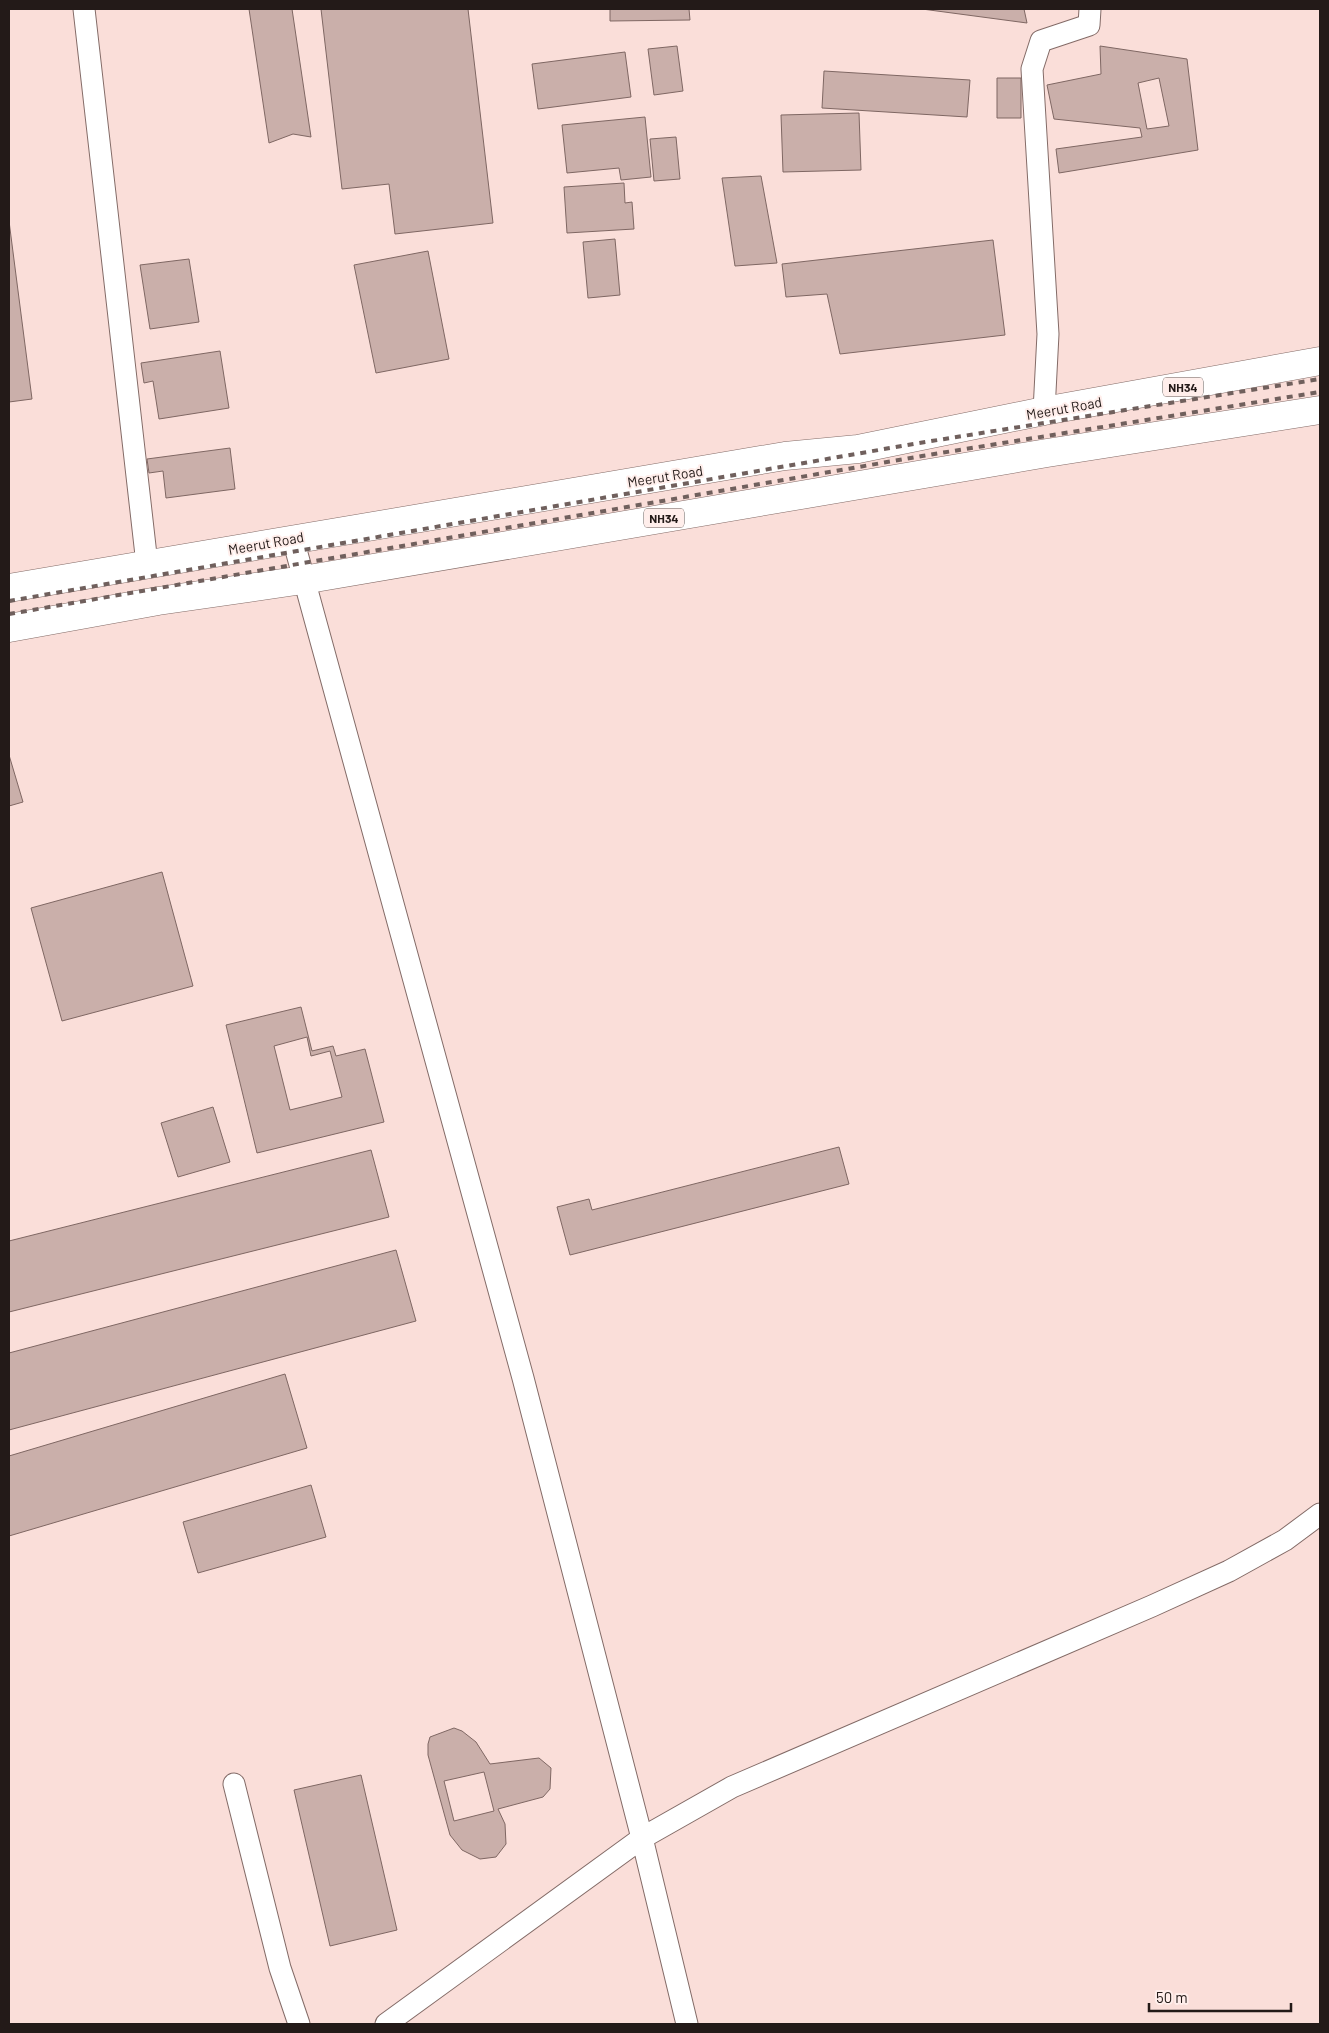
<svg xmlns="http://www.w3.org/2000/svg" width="1329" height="2033" font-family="Barlow,sans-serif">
<rect width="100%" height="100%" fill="#faded9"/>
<path fill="#caafaa" stroke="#7f6763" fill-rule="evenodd" d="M249 9H292L311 137 293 134 269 143Z
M321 9H468L493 223 395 234 389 184 342 189Z
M610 9H689L690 20 610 21Z
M922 9H1024L1027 23Z
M677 46 683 91 654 95 648 49Z
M1100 46 1187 59 1198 150 1059 173 1056 149 1142 137 1140 128 1054 119 1047 85 1101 74ZM1159 78 1169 126 1147 129 1138 83Z
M625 52 631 97 538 109 532 64Z
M824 71 970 80 967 117 822 108Z
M997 78H1021V118H997Z
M859 113 861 170 783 172 781 115Z
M645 117 651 177 621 180 619 168 567 173 562 125Z
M676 137 680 179 654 181 650 139Z
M761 176 777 263 735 266 722 178Z
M624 183 625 203 632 202 634 229 567 233 564 187Z
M9 221 32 399 9 402Z
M615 239 620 295 588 298 583 242Z
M993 240 1005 335 840 354 827 294 786 297 782 264Z
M428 251 449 359 376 373 354 265Z
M189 259 199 322 150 329 140 265Z
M220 351 229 408 159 419 153 381 144 383 141 363Z
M230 448 235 489 166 498 163 471 149 473 147 459Z
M9 755 23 802 9 806Z
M162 872 193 986 62 1021 31 908Z
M301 1007 312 1051 333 1046 336 1056 365 1049 384 1122 257 1153 226 1025ZM307 1037 311 1056 330 1051 342 1097 290 1110 274 1046Z
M213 1107 230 1162 178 1177 161 1123Z
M839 1147 849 1184 570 1255 557 1207 589 1199 592 1210Z
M371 1150 389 1217 9 1312V1241Z
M396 1250 416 1321 9 1430V1353Z
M285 1374 307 1448 9 1536V1456Z
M311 1485 326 1537 198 1573 183 1522Z
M454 1728 462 1731 476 1742 490 1764 539 1758 551 1768 550 1789 543 1797 498 1809 505 1824 506 1844 496 1857 480 1859 462 1850 450 1835 428 1755V1744L430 1737ZM484 1772 494 1811 454 1821 444 1781Z
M361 1775 397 1930 330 1946 294 1790Z"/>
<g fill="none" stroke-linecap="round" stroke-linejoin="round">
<defs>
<path id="minor" d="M84 9 147 564
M1044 411 1048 334 1032 69 1041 41 1089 25 1090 9
M293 539 523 1378 642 1838 687 2024
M234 1784 280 1968 299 2024
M386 2024 642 1838 732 1787 1152 1606 1229 1571 1285 1540 1320 1514"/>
<path id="highway" d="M9 588 785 456 858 449 1044 411 1320 361
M9 628 158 601 303 580 1047 453 1320 410"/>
</defs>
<use href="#minor" stroke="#836b67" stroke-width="23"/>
<use href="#highway" stroke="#836b67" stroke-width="29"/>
<use href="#minor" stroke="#fff" stroke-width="21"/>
<use href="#highway" stroke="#fff" stroke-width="28"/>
<path stroke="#70605d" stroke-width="4" stroke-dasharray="6 6" stroke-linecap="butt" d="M9 601 919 443 1320 379
M9 614 922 456 1320 392"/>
</g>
<g text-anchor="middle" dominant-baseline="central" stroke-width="4" stroke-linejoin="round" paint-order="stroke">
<g fill="#ffeeeb" stroke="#655a57" stroke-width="1">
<rect x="1163" y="377.5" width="40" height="19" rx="4"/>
<rect x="644" y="508.5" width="40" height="19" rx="4"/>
</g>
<g font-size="12" font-weight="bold" fill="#231a18">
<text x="1183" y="387">NH34</text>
<text x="664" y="518">NH34</text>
</g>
<g font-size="14" fill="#231a18" stroke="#ffeeeb">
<text transform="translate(1064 408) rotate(-10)">Meerut Road</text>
<text transform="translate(665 476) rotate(-9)">Meerut Road</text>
<text transform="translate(266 543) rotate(-10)">Meerut Road</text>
</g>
</g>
<rect width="1329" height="2033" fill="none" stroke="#231a18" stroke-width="20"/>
<path d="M1149 2003v8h142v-8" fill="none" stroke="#231a18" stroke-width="2.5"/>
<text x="1156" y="2003" font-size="15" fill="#231a18" stroke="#ffeeeb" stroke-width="4" paint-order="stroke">50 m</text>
</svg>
